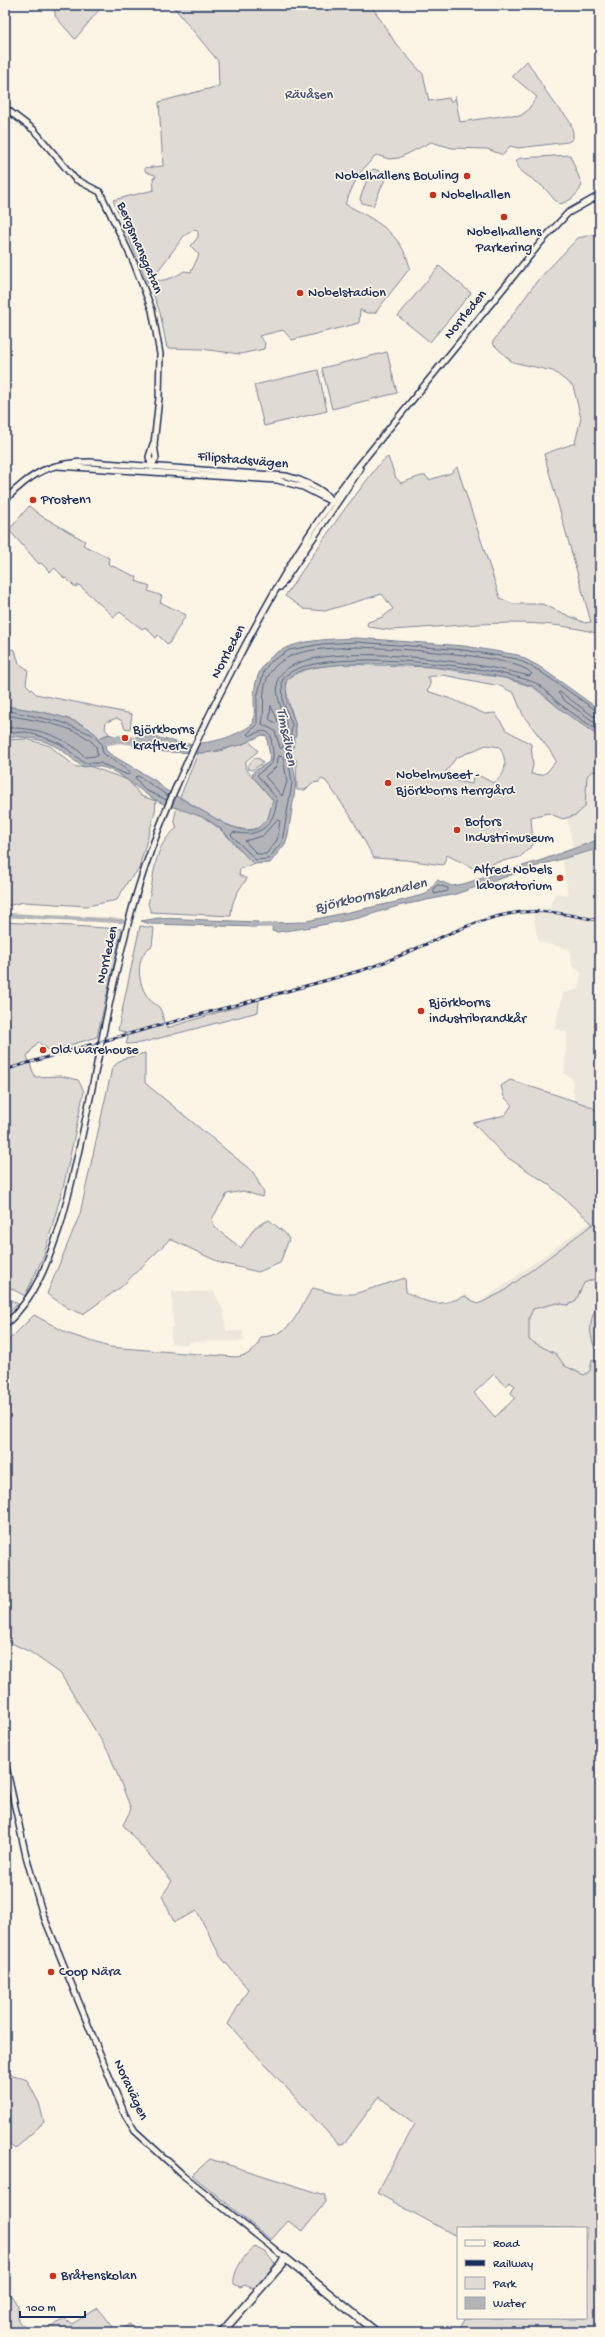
<svg xmlns="http://www.w3.org/2000/svg" width="605" height="2337" font-family="'Gochi Hand',sans-serif">
<rect width="100%" height="100%" fill="#fcf5e5"/>
<filter id="ink" filterUnits="userSpaceOnUse"><feTurbulence type="fractalNoise" baseFrequency=".025" numOctaves="2"/><feDisplacementMap in="SourceGraphic" scale="8" xChannelSelector="R" yChannelSelector="G"/><feConvolveMatrix kernelMatrix="1 2 1 2 8 2 1 2 1" color-interpolation-filters="sRGB"/></filter>
<g filter="url(#ink)">
<path fill="#ece7dc" d="M600 758V1418L516 1348 483 1300 589 1223 572 1079 564 1073 567 1032 554 1029 563 993 578 989 581 973 572 966 570 950 538 941 532 908H549L555 893 568 895 561 851 573 847 560 786Z
M172 1291 214 1292 224 1312 226 1331H243L244 1341 188 1342 187 1345 171 1343V1327H173Z"/>
<path fill="#dfdbd4" stroke="#7d8599" fill-rule="evenodd" d="M50 5H103L75 39 55 16V11Z
M172 5H371L396 44 423 74 429 101 449 98 450 101H453L455 96 460 122 508 115 520 116 527 111 537 97 512 76 527 61C536 74 543 89 553 101 563 115 574 119 573 139L568 142 518 148 510 146 503 155 487 149 452 148 431 142 399 158 389 159 376 155 358 175 345 204C374 219 402 233 410 268L375 313H367L360 310 359 323 292 340 283 330 259 336 265 343 264 349 240 354 201 349 167 348 160 313 152 290 154 280C164 282 176 277 184 271L191 272 199 255 191 246 198 237V232L195 229 184 236 148 284 113 200 154 190 153 178 156 177 155 175 146 172 144 168 163 166 159 102 219 86 218 61Z
M570 155 582 185C578 195 570 202 559 204 553 199 548 191 542 186 533 178 517 173 516 160L521 158Z
M374 169 384 173 386 177 373 206 362 203 360 199 370 171Z
M600 233V634C531 614 459 627 389 630L369 627 367 625 368 622 383 617 393 609 382 594 325 611 304 609 285 596 341 514 380 463 388 457 396 478 401 483 421 476H426L429 480 451 473 457 467 500 598 513 604H542L585 623 591 622 544 454 575 443 581 418 573 386 553 371 512 362 492 343 537 281 578 238Z
M439 266 471 293 430 342 398 316Z
M387 352 397 393 332 409 322 368Z
M318 370 327 411 264 426 254 385Z
M29 506 40 515 85 541 83 545 109 558 108 564 137 577 136 581 150 586 148 591 162 596 160 602 186 615 168 645 158 635 156 638 145 627 142 629 120 612 114 617 79 585 75 587 66 578 65 579 55 568 50 572 41 563 39 564 9 530Z
M5 648 15 650 19 663 28 670 26 684 36 694 132 714 130 729 125 728 122 721 117 718 106 722 105 729 109 734 99 738C83 716 31 710 5 706Z
M346 664 432 667 504 678 533 687 559 708 600 737V772L592 771 587 776 585 807 576 815 563 819 548 813 531 817 533 845 520 857 473 868 447 855 443 865 406 860 374 858 350 815 326 781 321 779 319 782 312 783 305 790H297L296 759 292 757C292 746 298 734 295 724 292 708 285 698 286 681 302 666 325 666 346 664ZM443 675 500 686 514 693 523 715 551 752 556 761 547 772 542 775 531 774 533 765 531 744 506 730 495 713 485 714 454 700 427 691 430 687V679L427 677ZM486 745 500 747C507 762 508 774 493 783L480 776 473 777 472 784 441 778 456 758Z
M27 739 50 746 76 767 89 766 128 780 141 796 156 801 155 812 138 871 128 881 117 900 87 906 24 902 5 906V740Z
M249 741 258 751 246 761 245 768 273 800C271 805 271 813 268 818 250 849 201 809 180 797L198 753 220 751Z
M254 758 260 759 263 763 252 770 248 769 247 767Z
M177 807 203 817 220 829 254 864 240 869 239 875 247 879C238 890 231 901 231 916L151 912 148 904C155 877 152 846 177 828L174 820Z
M5 922 122 929 97 1037 50 1051 38 1042 27 1056 35 1077 61 1076 78 1080 84 1091 64 1184 44 1255 25 1296 5 1285Z
M140 926 154 928 152 946C134 955 137 986 150 1000 154 1004 159 1005 161 1011 164 1017 162 1022 167 1028L259 1000 258 1012 141 1043 126 1044 128 1038 126 1033 118 1030Z
M145 1053V1083L253 1172 264 1193 262 1197 243 1191 227 1194 212 1219 215 1228 241 1248 255 1227 269 1220 285 1233 289 1239 280 1263 258 1272 221 1263 170 1239 121 1287 83 1314 68 1308 47 1294 80 1214 112 1068 122 1059Z
M510 1080 587 1105 600 1112V1277L584 1283 575 1302 567 1305 557 1303 533 1309 529 1318V1340L556 1354 565 1366 584 1375 590 1371 592 1359 600 1363V2332H459L465 2318H586V2228H458V2237L377 2193 415 2124 379 2097 344 2144 339 2145 228 2024 248 1989 220 1956 197 1911 174 1922 162 1896 172 1881 123 1825 131 1809 109 1753 60 1673 30 1652 5 1640V1344L34 1315 69 1334 109 1347 236 1357C251 1355 255 1351 261 1337 294 1335 296 1312 313 1288L336 1294H354L405 1278 406 1292C432 1305 438 1307 465 1296L478 1304 501 1293 593 1224 548 1184 505 1156 473 1123 505 1115 512 1105 504 1097 501 1086ZM494 1374 505 1386 510 1382 515 1386 511 1393 515 1398 495 1417 474 1393Z
M5 1296 18 1304 5 1316Z
M600 1302V1355C587 1339 588 1318 600 1302Z
M5 2072 27 2080 39 2103 44 2122 15 2149 5 2140Z
M210 2159 325 2195V2202L303 2231 288 2221 271 2240 192 2175Z
M255 2247 266 2253 275 2264 254 2289 245 2285 240 2287 234 2284C232 2273 245 2253 255 2247Z
M10 2294 18 2306V2321L29 2331 34 2332H5V2298Z
M98 2308 117 2332H46L64 2318 72 2324Z
M129 2324 135 2332H119Z"/>
<path fill="#b2b4b8" stroke="#767f94" d="M357 638 464 646 518 655 540 667 600 710V737C586 727 571 718 558 707 550 701 541 690 532 686 485 667 352 656 304 670 296 672 291 676 286 681L287 701 295 723 296 735 292 743V757L296 783 288 835 285 844 270 863 254 864C241 853 232 839 220 828 204 815 184 811 164 804 137 794 116 760 84 767 77 764 71 757 64 752 47 739 26 736 5 737V706C31 710 83 716 99 738L109 734 117 737V740L105 744 106 750 110 754 156 781 164 789 227 825 246 831 257 829 268 818 273 800 252 776 254 771 269 762C271 752 267 746 267 736L262 735 241 745 206 753 165 752 137 748 133 746 134 738C144 731 176 744 189 744 213 743 233 738 253 724 256 710 252 696 256 682 267 638 320 640 357 638Z
M600 839V848L594 850 540 865 456 894 398 906 359 918 305 928 278 932 272 931 273 923 302 922 396 902 426 894 437 880 452 886 463 884 539 861Z
M159 918 258 922 257 927 150 924 141 921Z"/>
<g fill="none" stroke-linecap="round" stroke-linejoin="round">
<path stroke="#576482" stroke-width="1" d="M357 647C386 648 517 654 532 674L529 676C488 664 299 633 278 679 275 697 282 709 287 726 289 733 283 740 283 748H280L275 731 262 724C265 711 262 698 265 685 274 646 326 649 357 647Z
M271 706 278 721 276 723 270 720Z
M5 710 61 722 91 734 101 743 103 753 131 773 128 775 100 763H84L61 744 43 737 26 732 5 733
M600 713 538 670 517 659 464 650 357 642 322 644 289 650 269 663 264 671 257 697V725L247 734 249 736C257 733 265 727 271 736 271 746 275 752 272 763L257 775 277 799C275 825 259 839 233 832L231 835 256 860 268 859 282 842 292 783 288 757 292 725 283 702 282 681C299 642 500 666 535 683 544 687 552 698 560 704 573 714 587 723 600 732
M5 715C28 719 84 726 96 747 97 749 97 754 98 756L85 757C64 735 35 727 5 728
M600 718 593 716 560 692 558 693 565 701 600 726
M279 756 283 757 287 782 282 796 265 776 276 767Z
M167 800 145 790 135 777 138 776 168 796
M277 820 280 821 277 840 266 854H257L245 841 262 836Z
M438 885 448 888V891L434 894V888Z"/>
<path stroke="#767f94" stroke-width="1.5" d="M5 911 6 915"/>
<path stroke="#b2b4b8" stroke-width="4.5" d="M5 915 122 921
M251 926 278 925"/>
<path stroke="#b2b4b8" stroke-width="8" d="M108 741 118 739 144 742"/>
<defs>
<path id="minor" d="M5 108 34 130 75 179 100 192 134 263 152 310 160 354 159 398 154 444 156 458 152 465
M57 466 277 480 303 487 336 504
M152 467 149 457 153 444
M5 500C32 472 51 462 90 462L286 476C298 479 327 489 331 502
M280 587 360 469
M5 1325C36 1297 48 1262 61 1223 89 1123 102 1020 129 920 152 833 190 752 231 672 267 603 304 536 352 474L542 241 568 213 600 195
M5 1762 26 1856 42 1912 125 2115 135 2131 183 2175 285 2258"/>
<path id="major" d="M222 2332 281 2265 285 2258 376 2332"/>
</defs>
<use href="#minor" stroke="#1b2f5e" stroke-width="8"/>
<use href="#major" stroke="#1b2f5e" stroke-width="10"/>
<use href="#minor" stroke="#fcf5e5" stroke-width="5"/>
<use href="#major" stroke="#fcf5e5" stroke-width="7"/>
<defs>
<path id="rail" d="M5 1070C122 1033 242 1005 359 971 410 956 457 924 508 914 540 908 568 914 600 921"/>
</defs>
<use href="#rail" stroke="#1b2f5e" stroke-width="3"/>
<use href="#rail" stroke="#fcf5e5" stroke-width="1.5" stroke-dasharray="4.5" stroke-linecap="butt"/>
</g>
</g>
<g fill="#c8321e" stroke="#fcf5e5" stroke-width="1.5">
<circle cx="467" cy="176" r="4"/>
<circle cx="433" cy="195" r="4"/>
<circle cx="504" cy="217" r="4"/>
<circle cx="300" cy="293" r="4"/>
<circle cx="33" cy="500" r="4"/>
<circle cx="125" cy="738" r="4"/>
<circle cx="388" cy="783" r="4"/>
<circle cx="457" cy="830" r="4"/>
<circle cx="560" cy="878" r="4"/>
<circle cx="421" cy="1011" r="4"/>
<circle cx="43" cy="1050" r="4"/>
<circle cx="51" cy="1972" r="4"/>
<circle cx="53" cy="2276" r="4"/>
</g>
<g text-anchor="middle" dominant-baseline="central" stroke-width="3.5" stroke-linejoin="round" paint-order="stroke">
<g font-size="14" fill="#425176" stroke="#fcf5e5">
<text x="309" y="95">Rävåsen</text>
</g>
<g font-size="14" fill="#1b2f5e" stroke="#fcf5e5" text-anchor="start">
<text x="459" y="176" text-anchor="end">Nobelhallens Bowling</text>
<text x="441" y="195">Nobelhallen</text>
<text x="504" y="232" text-anchor="middle">Nobelhallens<tspan x="504" dy="16">Parkering</tspan></text>
<text x="308" y="293">Nobelstadion</text>
<text x="41" y="500">Prosten1</text>
<text x="133" y="730">Björkborns<tspan x="133" dy="16">kraftverk</tspan></text>
<text x="396" y="775">Nobelmuseet -<tspan x="396" dy="16">Björkborns Herrgård</tspan></text>
<text x="465" y="822">Bofors<tspan x="465" dy="16">Industrimuseum</tspan></text>
<text x="552" y="870" text-anchor="end">Alfred Nobels<tspan x="552" dy="16">laboratorium</tspan></text>
<text x="429" y="1003">Björkborns<tspan x="429" dy="16">industribrandkår</tspan></text>
<text x="51" y="1050">Old warehouse</text>
<text x="59" y="1972">Coop Nära</text>
<text x="61" y="2276">Bråtenskolan</text>
</g>
<g font-size="14" fill="#1b2f5e" stroke="#fcf5e5">
<text transform="translate(139 248) rotate(67)">Bergsmansgatan</text>
<text transform="translate(466 315) rotate(-51)">Norrleden</text>
<text transform="translate(243 461) rotate(5)">Filipstadsvägen</text>
<text transform="translate(229 652) rotate(-62)">Norrleden</text>
<text transform="translate(108 955) rotate(-77)">Norrleden</text>
<text transform="translate(130 2090) rotate(65)">Noravägen</text>
</g>
<g font-size="15" font-style="italic" fill="#485779" stroke="#fcf5e5">
<text transform="translate(286 737) rotate(79)">Timsälven</text>
<text transform="translate(371 896) rotate(-13)">Björkbornskanalen</text>
</g>
</g>
<rect width="605" height="2337" fill="none" stroke="#fcf5e5" stroke-width="20"/>
<rect x="10" y="10" width="585" height="2317" fill="none" stroke="#1b2f5e" stroke-width="1.5" filter="url(#ink)"/>
<rect x="457" y="2227" width="130" height="92" fill="#fcf5e5" stroke="#a2a6af"/>
<rect x="465" y="2240" width="20" height="6" fill="#fcf5e5" stroke="#a2a6af"/>
<text x="493" y="2247" font-size="12" fill="#1b2f5e">Road</text>
<rect x="465" y="2260" width="20" height="6" fill="#1b2f5e" stroke="#a2a6af"/>
<text x="493" y="2267" font-size="12" fill="#1b2f5e">Railway</text>
<rect x="465" y="2277" width="20" height="12" fill="#dfdbd4" stroke="#a2a6af"/>
<text x="493" y="2287" font-size="12" fill="#1b2f5e">Park</text>
<rect x="465" y="2297" width="20" height="12" fill="#b2b4b8" stroke="#a2a6af"/>
<text x="493" y="2307" font-size="12" fill="#1b2f5e">Water</text>
<path d="M20 2311v6h65v-6" fill="none" stroke="#1b2f5e" stroke-width="2"/>
<text x="26" y="2311" font-size="12" fill="#1b2f5e" stroke="#fcf5e5" stroke-width="3" paint-order="stroke">100 m</text>
</svg>
